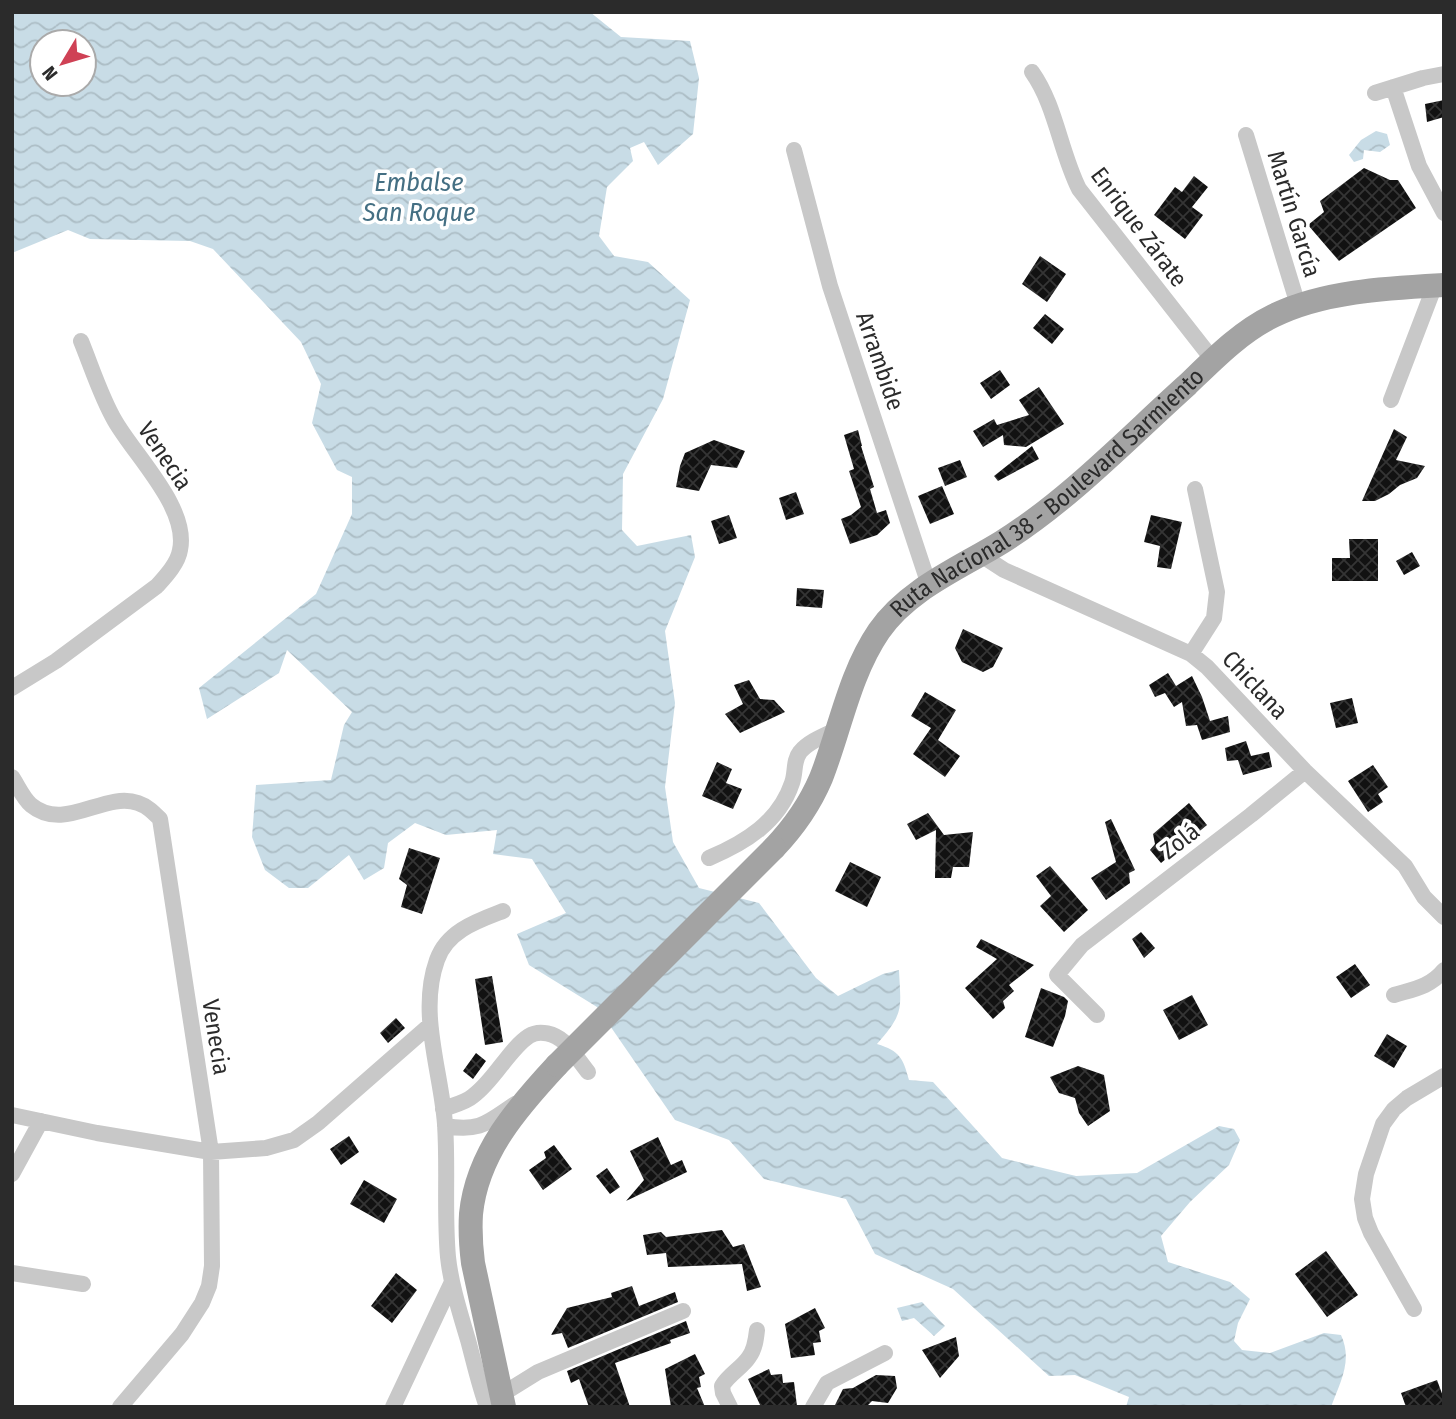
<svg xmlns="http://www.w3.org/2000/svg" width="1456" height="1419" font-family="'Fira Sans Condensed',sans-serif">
<defs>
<pattern id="water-waves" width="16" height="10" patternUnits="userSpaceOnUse" patternTransform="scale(1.75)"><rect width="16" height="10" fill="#c8dce6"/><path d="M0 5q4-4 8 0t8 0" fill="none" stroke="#acbdc5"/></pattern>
<pattern id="building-cross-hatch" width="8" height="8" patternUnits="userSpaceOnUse" patternTransform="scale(1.75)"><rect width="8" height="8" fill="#121212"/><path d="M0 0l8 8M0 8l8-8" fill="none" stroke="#353535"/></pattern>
</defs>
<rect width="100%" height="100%" fill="#fff"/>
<path fill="url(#water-waves)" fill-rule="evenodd" d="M12 12H590L621 37 690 41 699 78 693 134 658 165 644 142 630 148 633 161 607 187 599 236 614 256 648 262 690 300 663 399 623 474 622 530 637 546 691 535 695 557 665 631 675 703 665 787 673 842 699 888 759 903 816 978 838 996 883 974 899 970C901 1010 904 1013 877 1044 900 1051 903 1058 909 1080L933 1082 1002 1158 1076 1176 1137 1173 1219 1126 1234 1129 1240 1140 1229 1165 1190 1202 1161 1236 1168 1262 1230 1282 1250 1299 1238 1323 1234 1341 1242 1350 1270 1353 1324 1333 1341 1335C1353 1361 1340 1382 1331 1407H1126L1129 1397 1075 1375 1049 1376 953 1289 875 1254 846 1199 764 1179 729 1140 675 1120 597 1007 529 965 517 934 566 913 532 859 493 854 497 830 446 835 415 823 388 843 384 868 364 880 349 855 308 888H289L265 870 252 837 256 785 331 780 344 725 352 712 287 650 279 673 207 719 199 688 316 594 352 514V477L337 470 312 423 321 384 301 342 213 249 190 241 90 239 68 230 12 253ZM42 42H84V84H42Z
M1376 131 1387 134 1390 145 1380 152 1364 150 1363 159 1354 162 1349 155 1361 140Z
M922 1302 945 1326 934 1336 914 1318 902 1321 897 1308Z"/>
<path fill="url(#building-cross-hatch)" d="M1444 100V117L1427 122 1425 104Z
M1364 168 1390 180H1398L1416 208 1339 261 1308 225 1324 212 1320 201Z
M1194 176 1208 187 1192 207 1203 215 1185 239 1154 215 1175 187 1182 192Z
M1040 256 1066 274 1047 302 1022 284Z
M1045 314 1064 329 1052 344 1033 328Z
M1000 370 1010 385 991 399 980 383Z
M1039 387 1064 424 1026 447 1004 445 1003 435 983 447 973 431 994 419 997 425 1029 415 1019 400Z
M1394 429 1407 437 1396 460 1425 466 1417 478 1400 485 1389 494 1375 501H1362Z
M858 430 862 446H861L874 487 870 489 877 513 886 510 890 523 877 535 850 544 841 519 851 515 861 507 849 471 854 469 844 435Z
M714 440 745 451 737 468 711 465 699 491 676 487 680 466 685 453Z
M1032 446 1039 459 998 481 994 476Z
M960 460 967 477 945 486 938 468Z
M942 486 954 514 930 524 918 496Z
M796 492 804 514 786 520 779 498Z
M729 515 737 538 719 544 711 521Z
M1151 515 1182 522 1171 569 1157 567 1160 546 1144 542Z
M1349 539H1378V581H1332V558H1350Z
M1412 552 1420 566 1404 575 1396 561Z
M797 588 824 590 822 608 796 606Z
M963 629 1003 648 993 667 983 672 962 662 955 648Z
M1168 673 1176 686 1192 676 1202 697 1210 721 1228 716 1230 732 1202 740 1197 725 1186 726 1182 702 1174 707 1165 693 1155 697 1149 685Z
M749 680 760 699 774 700 785 712 740 733 725 714 743 704 734 685Z
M925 692 956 710 938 740 960 756 945 777 913 754 931 728 911 716Z
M1352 698 1358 723 1336 728 1330 703Z
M1246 741 1251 756 1269 752 1272 767 1243 775 1238 760 1227 761 1225 748Z
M717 762 732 769 726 783 742 789 733 809 702 796Z
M1373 765 1388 787 1378 794 1383 802 1368 812 1348 781Z
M1189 803 1207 825 1161 863 1150 850 1155 844 1153 834Z
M928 813 944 835 973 832 969 867H953L951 878H935L936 830 916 840 907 824Z
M1111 819 1135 870 1129 873 1130 883 1106 900 1091 878 1116 862 1105 822Z
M409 848 440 858 422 914 401 907 407 885 399 879Z
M850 862 881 877 867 907 835 891Z
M1050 866 1088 910 1064 932 1040 906 1051 896 1036 876Z
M1141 932 1155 948 1144 958 1132 939Z
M981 939 1034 965 1009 985 1014 991 1003 1001 1005 1008 993 1019 965 988 997 959 976 947Z
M1355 964 1370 985 1351 998 1336 977Z
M492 976 503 1042 485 1045 475 979Z
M1041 988 1064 997 1068 1001 1065 1016 1053 1047 1025 1037Z
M1192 995 1208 1025 1179 1040 1163 1010Z
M396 1018 405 1028 388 1043 380 1033Z
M1387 1034 1407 1046 1394 1068 1374 1056Z
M476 1053 486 1061 473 1079 463 1071Z
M1078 1066 1104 1075 1110 1111 1088 1126 1079 1113 1075 1098 1059 1093 1050 1077Z
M349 1136 359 1152 341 1165 330 1149Z
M658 1137 671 1165 682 1160 687 1172 626 1201 644 1180 630 1151Z
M554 1145 572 1169 543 1190 529 1170 546 1158 544 1152Z
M607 1168 620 1187 610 1194 596 1176Z
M364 1180 397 1199 384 1223 350 1204Z
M722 1230 733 1247 744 1244 761 1287 747 1291 742 1264 668 1267 666 1253 647 1255 643 1235 661 1232 666 1237Z
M1326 1251 1358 1295 1327 1317 1295 1274Z
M396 1273 417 1290 392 1323 371 1306Z
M632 1286 639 1306 675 1292 678 1302 568 1348 562 1333 551 1335 567 1308 612 1297 611 1293Z
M815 1308 825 1328 819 1331 821 1342 813 1343 815 1355 791 1358 785 1324Z
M686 1321 690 1333 670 1340 671 1343 615 1363 630 1407H589L579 1379 571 1383 567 1371Z
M956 1337 959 1356 940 1378 922 1350Z
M695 1354 705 1374 699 1377 701 1387 697 1388 705 1407H671L665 1369Z
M769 1369 771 1375 782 1374 783 1383 794 1382 797 1406 761 1407 748 1379Z
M876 1375 895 1376 897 1388 888 1403 872 1401 866 1407H834L843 1389 853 1388Z
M1437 1380 1444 1399V1407H1406L1401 1393Z"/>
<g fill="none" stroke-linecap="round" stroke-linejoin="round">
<path stroke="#c8c8c8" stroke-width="16" d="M1032 72C1056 106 1060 151 1079 189L1213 360
M1393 87 1419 166 1444 213
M1375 93 1423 78 1444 74
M1246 135 1298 305
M794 150 830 286 929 585
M1391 400 1435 285
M981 555 1004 570 1191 654 1207 667 1305 771 1405 866 1424 897 1444 917
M1191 654 1214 618 1217 592 1195 489
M12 688 56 661 157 586C166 576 178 563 180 550 189 508 135 456 115 421 101 397 92 368 81 341
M12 777C18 786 23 798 31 805 65 833 104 791 138 803 147 806 153 812 160 819L211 1152 212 1266 209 1286 202 1303 182 1334 120 1407
M709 858C745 843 779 822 792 783 796 772 793 761 800 752 809 741 826 735 838 729
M1394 995C1414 989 1430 987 1444 970
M1097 1015 1057 975 1082 945 1251 815 1305 771
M443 1109C453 1105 465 1103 473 1096 494 1081 509 1049 529 1036 540 1029 555 1034 564 1042 573 1051 580 1062 588 1072
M12 1115 97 1133 211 1152 266 1148 294 1140 318 1123 430 1025
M445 1126C480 1132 487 1123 515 1104
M12 1174 41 1121
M12 1273 83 1284
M1414 1309 1371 1233 1365 1218 1362 1199 1366 1174 1383 1124 1394 1109 1407 1098 1444 1076
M501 1395 538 1372 683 1311
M393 1407 452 1282
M487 1407C479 1385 474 1362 468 1340 460 1313 451 1285 448 1257 444 1213 448 1168 445 1124 441 1070 418 1013 437 960 447 931 477 921 503 911
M730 1407 723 1393 722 1386C729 1374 742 1368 749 1357 755 1349 756 1339 757 1330
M813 1407 827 1383 885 1353"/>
<g stroke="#a3a3a3" stroke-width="24">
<path id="s1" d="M774 848C793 828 810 804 821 778 840 730 849 675 879 631 908 589 960 568 1002 542 1069 500 1128 438 1187 385 1213 360 1240 332 1273 316 1323 291 1389 288 1444 285"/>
<path d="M504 1407 473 1263C471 1247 470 1230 471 1214 477 1153 518 1107 557 1065"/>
</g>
<path stroke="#a3a3a3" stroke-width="24" d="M557 1065 774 848"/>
</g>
<g text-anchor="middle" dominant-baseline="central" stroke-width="7" stroke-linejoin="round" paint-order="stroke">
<g font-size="24" fill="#2b2b2b" stroke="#fff">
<text transform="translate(1294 214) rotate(73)">Martín García</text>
<text transform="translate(1139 227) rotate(53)">Enrique Zárate</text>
<text transform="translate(880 361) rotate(71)">Arrambide</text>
<text transform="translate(165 456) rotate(56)">Venecia</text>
<text stroke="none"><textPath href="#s1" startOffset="462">Ruta Nacional 38 - Boulevard Sarmiento</textPath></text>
<text transform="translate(1255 685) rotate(47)">Chiclana</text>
<text transform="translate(1180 841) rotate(-38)">Zolá</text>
<text transform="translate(216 1037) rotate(81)">Venecia</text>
</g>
<g font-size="26" font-style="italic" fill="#446f83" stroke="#fff">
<text x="419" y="182">Embalse<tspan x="419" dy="30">San Roque</tspan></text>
</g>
</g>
<rect width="1456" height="1419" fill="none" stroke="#2b2b2b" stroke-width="28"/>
<g transform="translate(63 63) rotate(232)"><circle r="33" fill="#ffffff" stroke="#aaaaaa" stroke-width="2"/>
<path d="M0-5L12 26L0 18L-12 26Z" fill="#cf4155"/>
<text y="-10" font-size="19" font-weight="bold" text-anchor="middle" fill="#2b2b2b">N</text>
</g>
</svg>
